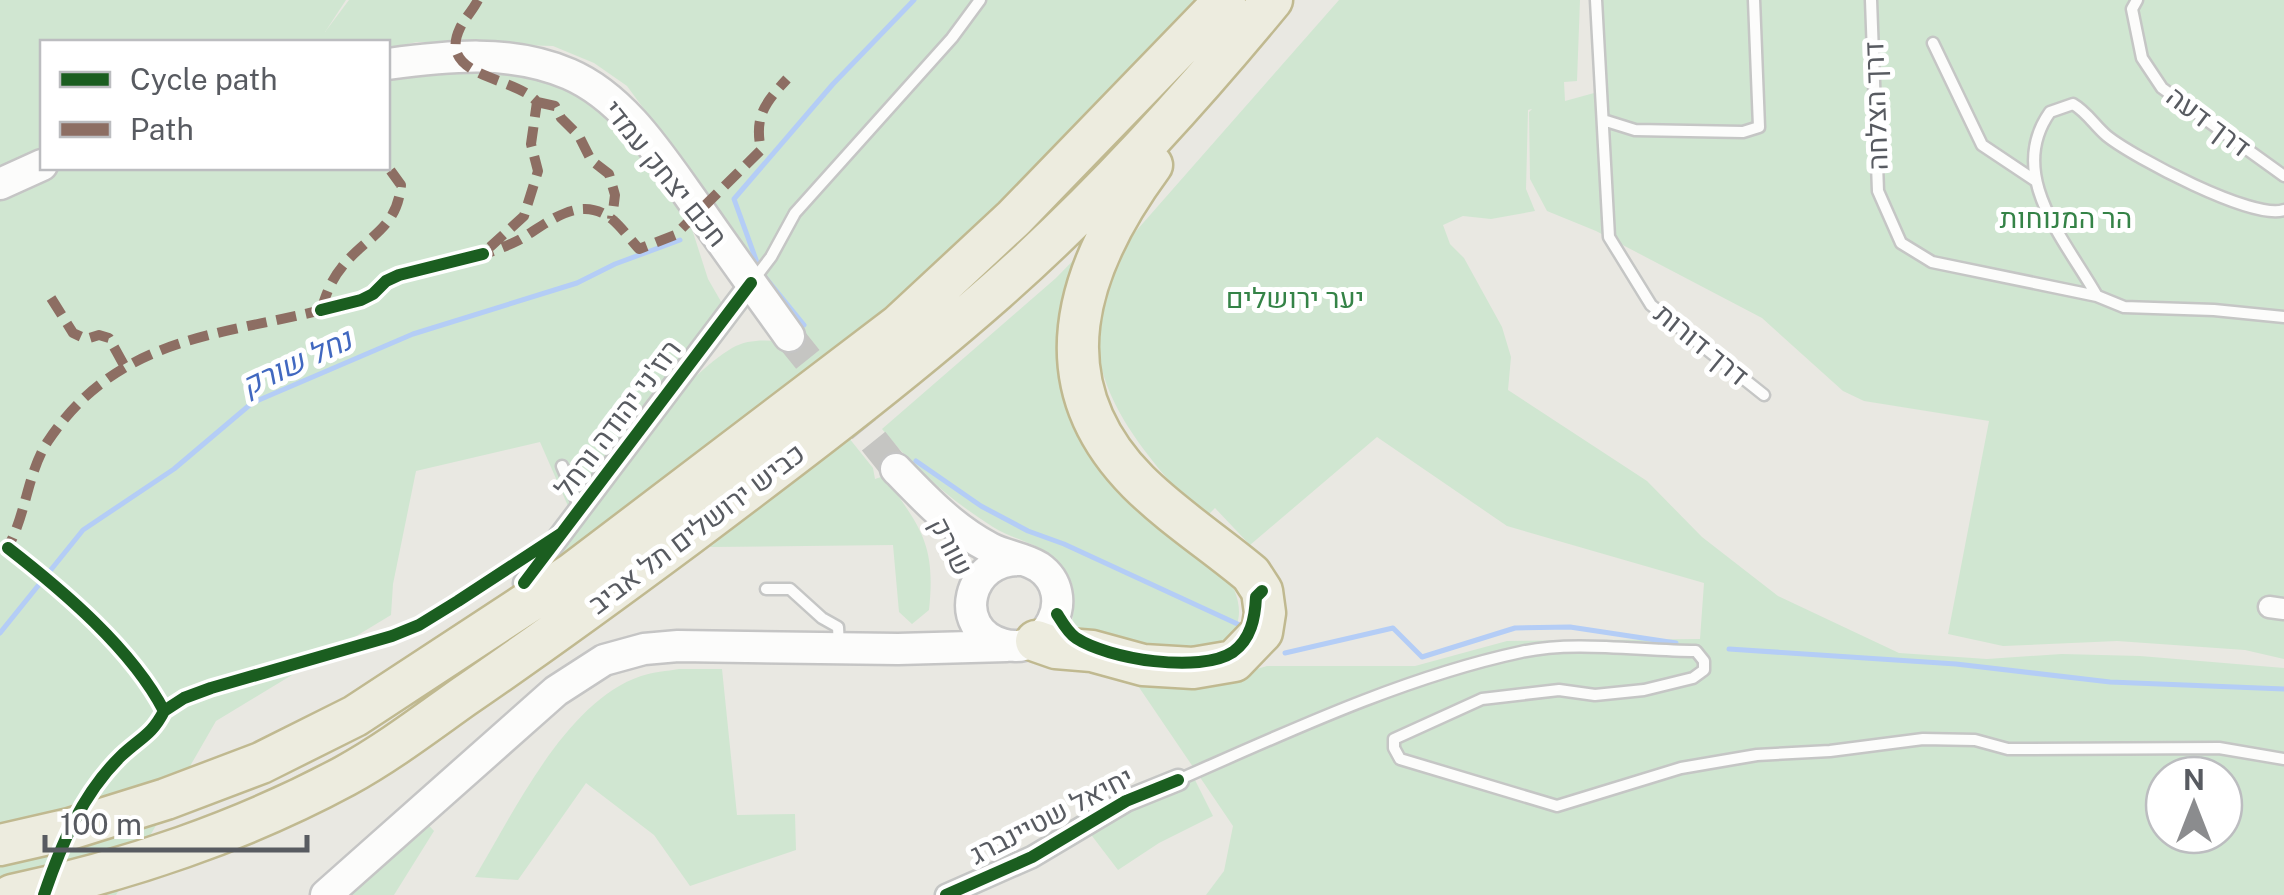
<svg xmlns="http://www.w3.org/2000/svg" width="2284" height="895" font-family="'Public Sans',Heebo,sans-serif">
<rect width="100%" height="100%" fill="#e9e8e2"/>
<path fill="#d0e6d1" fill-rule="evenodd" d="M0 0H346L325 32 349 0H1211L883 323 556 572 562 547 577 522C618 471 677 381 732 348 746 340 762 340 777 341L723 217 627 86 594 63 553 46 417 42 388 48V42H42V148L0 168Z
M1339 0H1580L1577 81 1564 82 1565 101 1605 90 1598 0H2284V659L2245 650 2117 641 2003 646 1948 634 1989 421 1864 401 1843 391 1762 318 1596 231 1547 211 1530 179 1529 112 1532 109 1528 110 1526 189 1535 211 1491 219 1463 216 1443 225 1450 244 1464 258 1502 327 1511 357 1508 390 1647 481 1702 537 1778 596 1899 653 1987 659 2062 654 2140 656 2284 668V895H1206L1224 871 1233 826 1130 674 1233 676 1267 666H1415L1507 641 1700 639 1704 583 1507 526 1377 437 1250 545 1215 508 1203 520C1144 451 1071 380 1106 280 1111 266 1122 252 1129 239ZM2164 775H2224V835H2164Z
M515 65 577 86 608 110 691 226 708 279 723 305 568 506 540 442 416 471 393 584 391 615 216 721 116 895H0V199L60 168H388V73Z
M1096 237 1071 380 1234 589C1248 624 1231 640 1203 658L1070 630C1075 610 1078 588 1065 570 1048 544 1017 542 993 527 949 499 915 469 882 429L1056 278Z
M849 438 873 468 875 479 884 476C921 528 936 544 929 610L912 624 899 612 893 545 710 547Z
M679 669H722L737 815 795 814 796 850 690 886 654 835 586 783 518 880 475 877C514 812 566 701 641 676 653 672 667 671 679 669Z
M1195 780 1213 816 1159 843 1118 870 1089 832 1136 806Z
M423 819 434 831 394 895H344Z"/>
<g fill="none" stroke-linecap="round" stroke-linejoin="round">
<path stroke="#b4cdf6" stroke-width="5" d="M759 268 734 199 833 84 914 0
M765 277 804 325
M916 461 981 506 1028 531 1064 544 1244 627
M0 633 83 530 174 469 252 403 413 334 577 283 615 264 680 240
M1729 649 1956 664 2110 682 2284 689
M1285 653 1393 628 1422 657 1515 628 1570 627 1676 643"/>
<path stroke="#c5c5c2" stroke-width="30" stroke-dasharray="30 15" stroke-linecap="butt" d="M789 336 896 469"/>
<defs>
<path id="lane" d="M1596 0 1609 237 1651 305 1764 395
M1871 0 1878 191 1901 243 1932 262 2097 296 2124 307 2214 310 2284 317
M2137 0 2132 9 2142 58 2162 88 2284 176
M1933 43 1982 145 2036 181
M1603 120 1635 130 1743 132 1759 127 1754 0
M755 278 771 257 795 213 952 38 980 0
M2097 296C2066 241 2005 175 2050 112L2073 104C2087 112 2095 126 2107 136 2133 157 2254 221 2284 210
M562 466 579 506
M766 589H790L822 618 838 627 839 647
M1178 780C1287 732 1404 677 1521 652 1574 640 1641 651 1696 651L1704 661V670L1693 678 1644 690 1595 695 1559 690 1482 699 1394 739V748L1400 759 1557 806 1681 768 1757 755 1830 751 1923 739 1975 740 2008 749 2219 748 2284 759"/>
<path id="street" d="M524 583 751 283
M2269 607 2284 609
M946 895 1032 857 1126 801 1178 780"/>
<path id="secondary" d="M388 64C448 56 511 49 569 74 627 99 664 162 700 211 729 253 759 294 789 336
M0 184 42 165
M896 469C924 498 953 529 990 548 1005 556 1025 558 1039 567 1079 595 1047 658 1002 644 951 629 967 557 1022 560
M326 895 556 691 604 660 644 649 678 646 898 649 1007 646"/>
<path id="highway" d="M1036 641 1056 648 1092 651 1143 665 1193 668 1234 661 1262 632 1265 613 1262 591 1251 574C1214 543 1172 516 1138 482 1038 381 1077 267 1152 165
M0 845 70 829 166 799 261 763 355 716 573 573 899 325 1014 218 1225 0
M12 895C126 871 243 831 345 776 387 753 425 724 463 697 539 645 613 591 687 536 792 457 897 378 996 291 1096 203 1187 103 1272 0"/>
</defs>
<use href="#lane" stroke="#c5c6c5" stroke-width="15"/>
<use href="#street" stroke="#c5c6c5" stroke-width="25"/>
<use href="#secondary" stroke="#c5c5c5" stroke-width="35"/>
<use href="#highway" stroke="#c0b990" stroke-width="45"/>
<use href="#lane" stroke="#fcfcfb" stroke-width="10"/>
<use href="#street" stroke="#fcfcfb" stroke-width="20"/>
<use href="#secondary" stroke="#fcfcfb" stroke-width="30"/>
<use href="#highway" stroke="#edecdf" stroke-width="40"/>
<path stroke="#8d6e63" stroke-width="10" stroke-dasharray="20 10" stroke-linecap="butt" d="M478 0C473 10 465 18 460 28 436 78 516 76 537 102L531 144 538 171 524 216 490 247
M537 102 555 106 561 118 579 136 591 160 609 174 615 195 612 219
M474 257C489 253 505 247 519 240 547 224 580 192 613 220 622 228 631 240 639 249L675 235 761 150C754 116 765 103 787 79
M51 298 73 333 86 339 99 335 109 338 125 367
M321 310C326 295 331 280 342 267 366 236 397 230 401 185L388 167
M3 555C26 522 26 474 48 441 119 335 220 336 330 308"/>
<defs>
<path id="cycleway" d="M321 310 361 300 373 294 386 281 399 275 483 254
M8 548C62 590 132 649 164 711 152 735 140 738 121 756 82 794 61 845 44 895
M524 583 751 283
M1057 614C1062 622 1068 633 1076 638 1108 659 1200 674 1233 652 1251 639 1255 618 1256 597L1262 591
M164 711 184 698 211 688 392 636 419 625 458 601 562 533
M946 895 1032 857 1126 801 1178 780"/>
</defs>
<use href="#cycleway" stroke="#fff" stroke-width="19"/>
<use href="#cycleway" stroke="#1b5e20" stroke-width="12"/>
</g>
<g text-anchor="middle" dominant-baseline="central" stroke-width="10" stroke-linejoin="round" paint-order="stroke">
<g font-size="28" fill="#585b61" stroke="#fff">
<text transform="translate(1875 106) rotate(-92)">דרך הצלחה</text>
<text transform="translate(2209 121) rotate(37)">דרך דעה</text>
<text transform="translate(666 173) rotate(51)">חכם יצחק עמדי</text>
<text transform="translate(1702 344) rotate(39)">דרך דורות</text>
<text transform="translate(617 418) rotate(-53)">רוז'ני יהודה ורחל</text>
<text transform="translate(696 528) rotate(-37)">כביש ירושלים תל אביב</text>
<text transform="translate(952 546) rotate(63)">שורק</text>
<text transform="translate(1051 815) rotate(-27)">יחיאל שטיינברג</text>
</g>
<g font-size="28" fill="#358347" stroke="#fff">
<text x="2066" y="217">הר המנוחות</text>
<text x="1295" y="297">יער ירושלים</text>
</g>
<g font-size="30" font-style="italic" fill="#4168c0" stroke="#fff">
<text transform="translate(296 362) rotate(-25)">נחל שורק</text>
</g>
</g>
<rect x="40" y="40" width="350" height="130" fill="#ffffff" stroke="#bcbdc0" stroke-width="2.5"/>
<rect x="60" y="72" width="50" height="15" fill="#1b5e20" stroke="#bcbdc0" stroke-width="2.5"/>
<text x="130" y="90" font-size="30" fill="#585b61">Cycle path</text>
<rect x="60" y="122" width="50" height="15" fill="#8d6e63" stroke="#bcbdc0" stroke-width="2.5"/>
<text x="130" y="140" font-size="30" fill="#585b61">Path</text>
<g transform="translate(2194 805)"><circle r="48" fill="#ffffff" stroke="#bcbdc0" stroke-width="2.5"/>
<path d="M0-8L18 38L0 25L-18 38Z" fill="#8b8c8e"/>
<text y="-15" font-size="28" font-weight="bold" text-anchor="middle" fill="#585b61">N</text>
</g>
<path d="M45 835v15h262v-15" fill="none" stroke="#585b61" stroke-width="5"/>
<text x="60" y="835" font-size="30" fill="#585b61" stroke="#ffffff" stroke-width="8" paint-order="stroke">100 m</text>
</svg>
